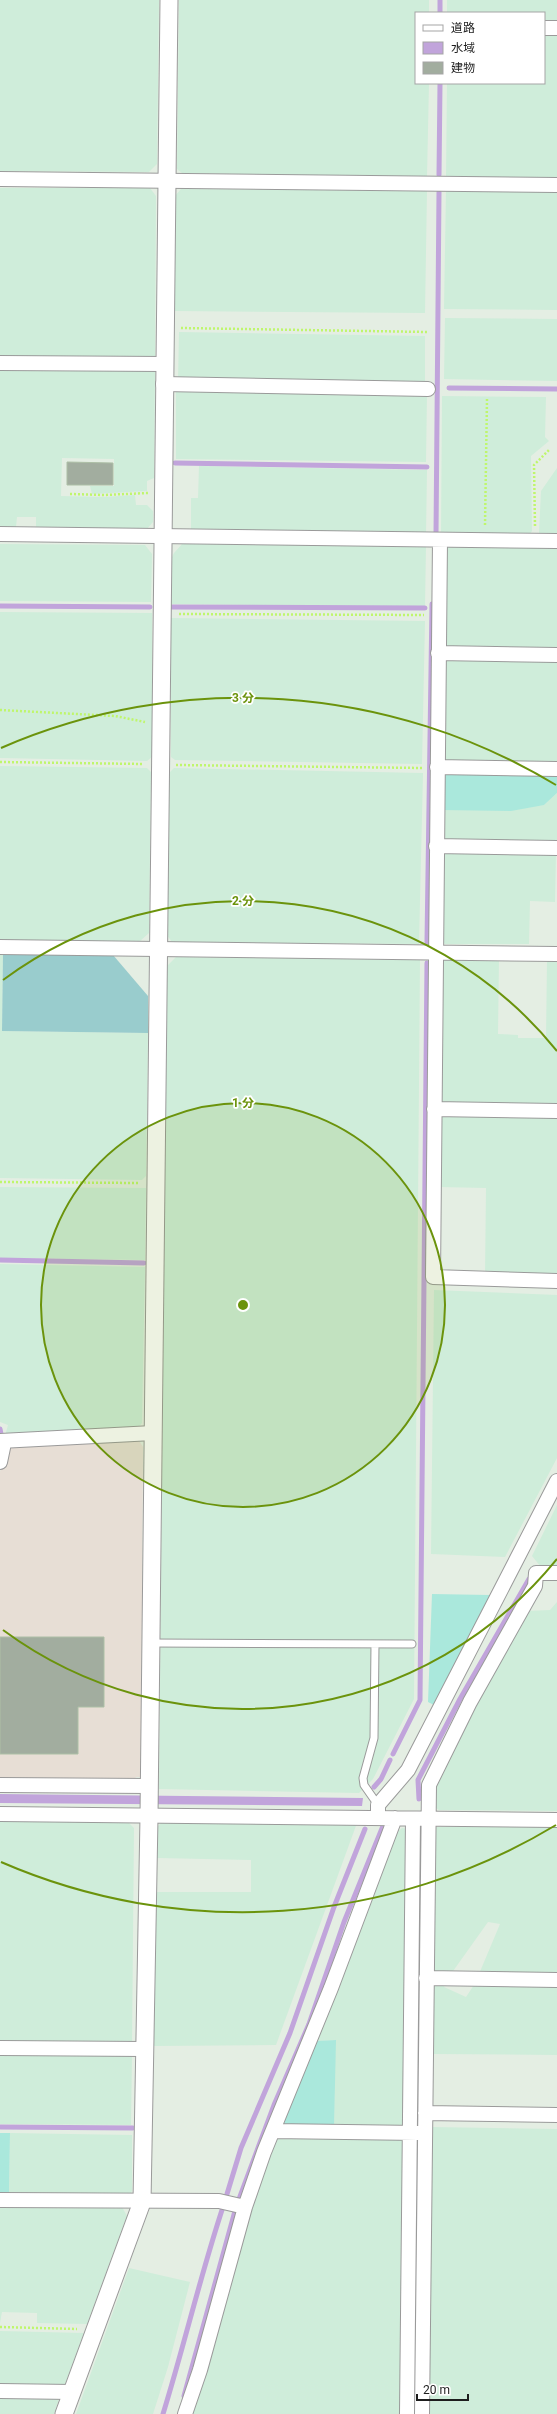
<svg xmlns="http://www.w3.org/2000/svg" width="557" height="2414" font-family="Roboto,'Noto Sans JP',sans-serif">
<rect width="100%" height="100%" fill="#e4eee3"/>
<path fill="#e7ded5" d="M138 1439 143 1447 141 1777H136L134 1780 0 1778V1472L6 1446Z"/>
<path fill="#cfedda" d="M0 0H159L157 164 149 172 0 171Z
M179 0H429V13H416V83H429L427 177 182 173 177 169Z
M447 0H557V24H544V13H447Z
M544 32H557V178L446 177 447 83H544Z
M0 188H150L156 196 155 358 0 360Z
M181 189 427 191 425 313 175 311V196Z
M446 190 557 191V310L444 309Z
M445 318 557 319V381L444 379Z
M179 332 425 336V384L178 381Z
M0 368 155 371 154 478 147 481V491L92 494 90 486H114V459L62 458 61 496 104 497 135 495 136 505H147L153 511V522L147 529 36 527V517H17L16 527H0Z
M176 391 427 394 426 462 176 459Z
M442 396 546 397 545 437 549 441 531 456 532 531 528 536H441Z
M199 466 427 470 426 535 191 531V498H198Z
M557 468V537L542 536 539 533 541 491Z
M183 543 426 546 425 607 171 604V559L174 553Z
M0 544 145 545 152 554 151 602 0 601Z
M446 547 557 548V651L447 649 442 645Z
M0 612 152 613V757L147 761 0 758Z
M171 618 425 621 422 764 175 760 171 757Z
M448 658 557 659V765L446 763 441 759V664Z
M0 766 147 768 151 772 149 933 139 942 0 940Z
M174 768 423 773 419 944 172 942 166 934 169 773Z
M557 793V845L443 844 441 810 544 805Z
M446 850 556 852 555 902 530 901 529 944H445L439 938 441 855Z
M0 953H3L2 1031 148 1033 146 1176 142 1180 0 1178Z
M176 957 420 960 414 1699 373 1779 359 1793 159 1789 167 966Z
M445 958 499 959 498 1034 518 1035V1038H546L547 960H557V1108L441 1106 439 962Z
M443 1114 557 1117V1277L485 1275 486 1188 439 1187 441 1117Z
M0 1187 146 1188 145 1260 0 1258Z
M0 1264 145 1267 142 1423 137 1429 5 1436 8 1425 0 1422Z
M434 1290 557 1295V1458L505 1557 431 1554Z
M557 1505V1568L541 1567 532 1556Z
M557 1602V1811L439 1810 434 1807V1787L475 1701 527 1611 550 1610Z
M0 1820 128 1822 134 1828 132 2046 0 2045Z
M162 1822 357 1823 276 2045 153 2046 156 1892H251V1860L157 1858V1827Z
M432 1827H557V1975L479 1974 500 1924 488 1922 451 1974H429Z
M402 1828 408 1829 407 2129 334 2128 335 2040 314 2041 390 1838Z
M447 1982 444 1987 466 1997 476 1982 557 1983V2055L432 2054V1985Z
M0 2054H132L131 2125 0 2124Z
M431 2127 557 2129V2414H426Z
M10 2133 132 2135V2191L130 2194 9 2192Z
M275 2135 404 2138 401 2414H189L250 2209Z
M0 2206 122 2207 127 2216 87 2324 37 2323V2313L2 2312 0 2323Z
M129 2268 190 2282 168 2367 153 2414H76Z
M0 2331 84 2333 65 2384 57 2388H0Z
M0 2395 57 2396 59 2399 54 2414H0Z"/>
<path fill="#aae8dc" d="M446 773 557 775V793L544 805 511 811 441 810V776Z
M432 1594 490 1595 483 1615 434 1705 428 1702Z
M336 2040 334 2128H282L314 2041Z
M0 2133H10L9 2192H0Z"/>
<path fill="#99cccd" d="M3 953 113 955 148 996V1033L2 1031Z"/>
<path fill="#c1a4db" d="M0 1794 363 1798 362 1806 0 1803Z"/>
<g fill="none" stroke-linecap="round" stroke-linejoin="round">
<path stroke="#c1a4db" stroke-width="5" d="M440 13V0
M439 175 440 83
M449 388 557 389
M175 463 427 467
M436 535 439 192
M0 606 150 607
M172 607 425 608
M427 942 432 604
M0 1260 144 1263
M0 1429 1 1434
M393 1754 420 1700 427 963
M374 1787 381 1779 390 1760
M419 1799 418 1780 460 1699 529 1579
M419 1895 420 1828
M0 2127 133 2128
M227 2194 241 2148 290 2033 334 1907 365 1829
M239 2199 274 2105 309 2024 344 1922 383 1826
M184 2396 235 2211
M163 2414C184 2346 200 2277 222 2210"/>
</g>
<path fill="#a2ad9f" stroke="#adbfa6" d="M67 462 113 463V485H67Z
M0 1637H104V1707H78V1754H0Z"/>
<g fill="none" stroke-linecap="round" stroke-linejoin="round">
<defs>
<path id="service" d="M150 1643 412 1644
M375 1644 374 1738 363 1778 364 1785 378 1805"/>
<path id="minor" d="M544 28H557
M0 179 557 185
M0 363 164 364
M163 384 428 389
M0 534 557 541
M440 540 433 1277 557 1281
M438 653 557 655
M437 767 557 769
M436 846 557 848
M0 947 557 954
M434 1109 557 1111
M0 1441 153 1433
M0 1462 4 1443
M0 1785 149 1786
M0 1814 557 1820
M378 1818V1805L408 1770 557 1481
M426 1978 557 1980
M0 2048 144 2049
M425 2113 557 2115
M273 2131 418 2133
M0 2200 219 2201 245 2207
M0 2391 72 2392
M185 2414 200 2370 245 2207 264 2152 331 1988 395 1818
M407 2414 413 1819
M422 2414 429 1785 470 1702 535 1586 536 1573H557"/>
<path id="tertiary" d="M64 2414 142 2202 149 1817 169 0"/>
</defs>
<use href="#service" stroke="#9a9a9a" stroke-width="9"/>
<use href="#minor" stroke="#9a9a9a" stroke-width="16"/>
<use href="#tertiary" stroke="#9a9a9a" stroke-width="19"/>
<path stroke="#bff66c" stroke-width="2.5" stroke-dasharray="2 2" stroke-linecap="butt" d="M181 328 428 332
M70 494 104 495 148 493
M485 525 487 399
M535 526 534 465 550 449
M179 614 424 615
M0 710 115 716 145 722
M0 762 143 764
M176 765 423 768
M0 1182 139 1183
M0 2327 77 2329"/>
<use href="#service" stroke="#fff" stroke-width="7"/>
<use href="#minor" stroke="#fff" stroke-width="14"/>
<use href="#tertiary" stroke="#fff" stroke-width="17"/>
</g>
<circle cx="243" cy="1305" r="202" fill="#6b930c" fill-opacity=".12"/>
<g fill="none" stroke="#6b930c" stroke-width="2">
<circle cx="243" cy="1305" r="202"/>
<path d="M557 1559A404 404 0 0 1 3 1630M3 980A404 404 0 0 1 557 1051"/>
<path d="M556 1825A607 607 0 0 1 1 1862M1 748A607 607 0 0 1 556 785"/>
</g>
<circle cx="243" cy="1305" r="6" fill="#6b930c" stroke="#fff" stroke-width="2"/>
<g font-size="12" text-anchor="middle" font-weight="bold" fill="#6b930c" stroke="#fff" stroke-width="3.5" stroke-linejoin="round" paint-order="stroke">
<text x="243" y="702">3 分</text>
<text x="243" y="905">2 分</text>
<text x="243" y="1107">1 分</text>
</g>
<rect x="415" y="12" width="130" height="72" fill="#ffffff" stroke="#a5a5a5"/>
<rect x="423" y="25" width="20" height="6" fill="#ffffff" stroke="#a5a5a5"/>
<text x="451" y="32" font-size="12" fill="#1d1d1d">道路</text>
<rect x="423" y="42" width="20" height="12" fill="#c1a4db" stroke="#a5a5a5"/>
<text x="451" y="52" font-size="12" fill="#1d1d1d">水域</text>
<rect x="423" y="62" width="20" height="12" fill="#a2ad9f" stroke="#a5a5a5"/>
<text x="451" y="72" font-size="12" fill="#1d1d1d">建物</text>
<path d="M417 2394v6h51v-6" fill="none" stroke="#1d1d1d" stroke-width="2"/>
<text x="423" y="2394" font-size="12" fill="#1d1d1d" stroke="#ffffff" stroke-width="3" paint-order="stroke">20 m</text>
</svg>
